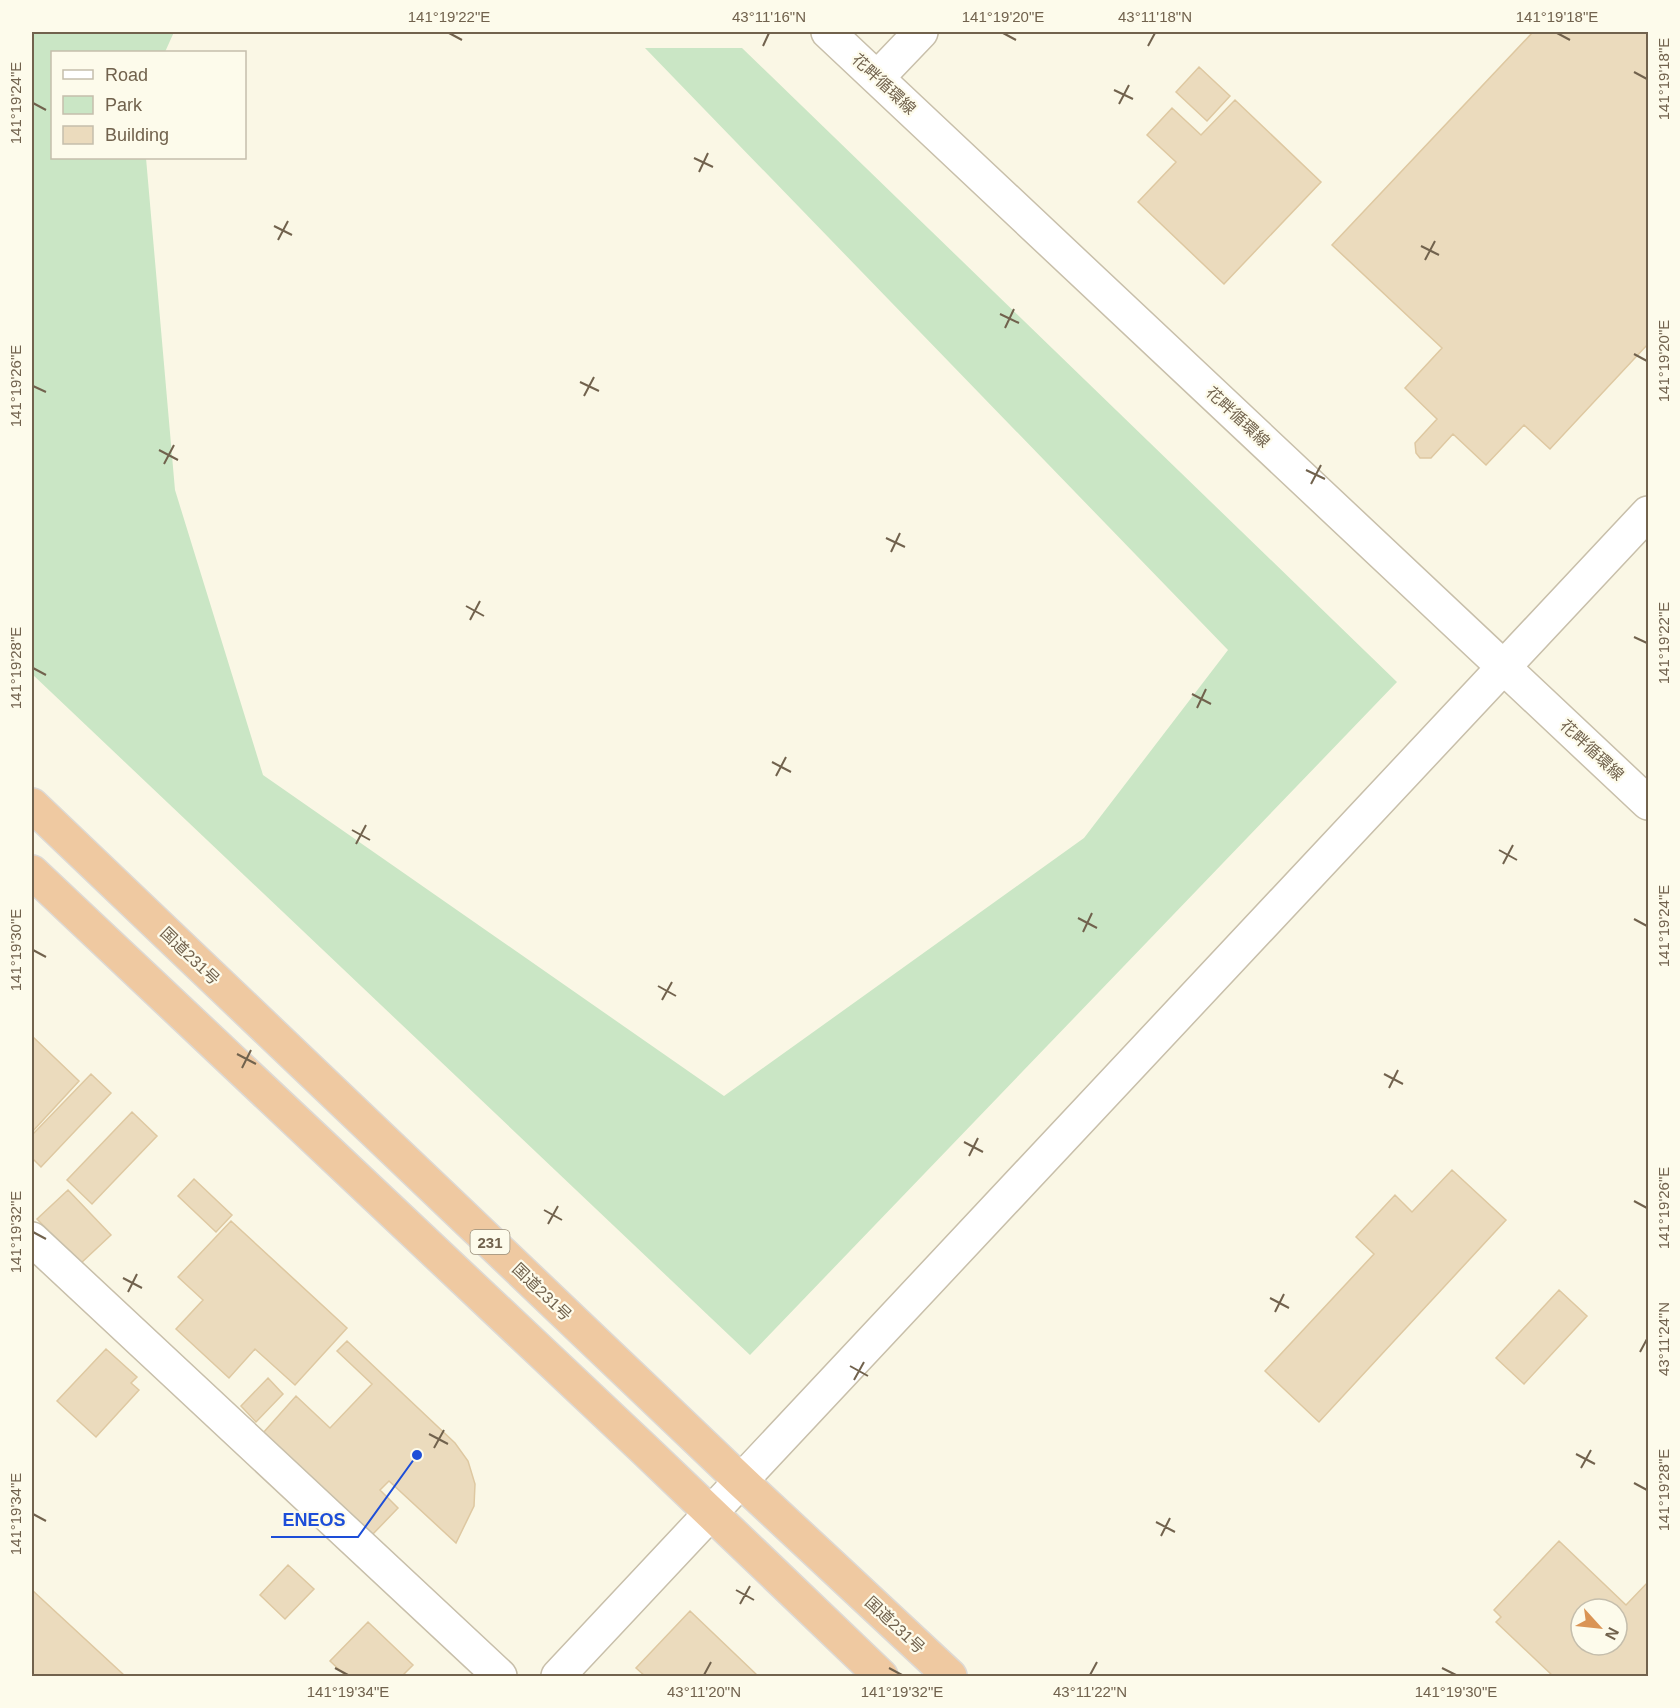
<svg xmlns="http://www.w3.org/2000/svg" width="1680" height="1708" font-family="Arial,'Noto Sans JP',sans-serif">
<rect width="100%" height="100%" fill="#faf7e5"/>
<path fill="#cae6c5" d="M32 32H174L165 52H52V158H146L175 490 263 775 724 1096 1084 838 1228 650 645 48H742L1397 682 750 1355 32 674Z"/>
<path fill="#ebdbbd" stroke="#dec8a1" stroke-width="1.5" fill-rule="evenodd" d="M1533 32H1648V344L1550 449 1524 425 1486 465 1453 434 1431 458H1420L1416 453 1415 443 1437 419 1405 388 1442 348 1332 245Z
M1199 67 1230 96 1207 121 1176 92Z
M1235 100 1321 182 1224 284 1138 202 1176 162 1147 135 1172 108 1201 135Z
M32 1036 79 1081 32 1132Z
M91 1074 111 1093 41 1167 32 1158V1135Z
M132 1112 157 1136 92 1204 67 1180Z
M1452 1170 1506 1220 1319 1422 1265 1371 1374 1254 1356 1237 1395 1195 1412 1212Z
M194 1179 232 1215 216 1232 178 1196Z
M68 1190 111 1235 80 1264 37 1219Z
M231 1221 347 1328 295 1385 255 1349 229 1378 176 1329 203 1300 178 1277Z
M1559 1290 1587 1316 1524 1384 1496 1358Z
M347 1341 455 1443 468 1461 475 1484 474 1506 456 1543 389 1481 380 1490 398 1508 372 1535 263 1433 296 1396 330 1428 372 1384 337 1351Z
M106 1349 137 1377 131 1383 139 1390 96 1437 57 1401Z
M268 1378 283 1394 256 1422 241 1406Z
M1559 1541 1626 1605 1648 1582V1676H1553L1496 1622 1501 1617 1494 1610ZM1581 1609H1617V1645H1581Z
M288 1565 314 1589 285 1619 260 1595Z
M32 1590 125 1676H32Z
M690 1611 758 1676H645L636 1668Z
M368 1622 413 1665 402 1676H346L330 1661Z"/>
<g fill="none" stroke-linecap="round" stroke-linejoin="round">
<defs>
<path id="minor" d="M828 32 1648 803
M877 78 921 32
M32 1239 500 1676
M558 1676 1648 513"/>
<path id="highway" d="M32 805 741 1481 950 1676
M32 872 644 1449 881 1676"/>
</defs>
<use href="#minor" stroke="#c8bfaa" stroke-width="36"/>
<use href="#highway" stroke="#ddd9d4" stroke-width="36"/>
<use href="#minor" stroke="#fff" stroke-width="33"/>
<use href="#highway" stroke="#efc9a1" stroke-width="33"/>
</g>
<path fill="none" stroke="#71624d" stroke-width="2" d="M449 33 462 40M1003 33 1016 40M1557 33 1570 40M763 46 769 33M1148 46 1155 33M1634 72 1647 79M1114 90 1133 99M33 103 46 110M1119 104 1129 85M694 158 713 167M699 172 708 153M274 226 292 235M278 240 288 221M1421 246 1439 255M1425 260 1435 241M1000 314 1019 323M1005 328 1014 309M1634 354 1647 361M580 382 599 391M33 386 46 392M584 396 594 377M159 450 178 460M164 464 174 445M1306 470 1325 479M1311 484 1321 465M886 538 905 547M891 552 900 533M466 606 484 616M470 620 480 601M1634 637 1647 643M33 668 46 675M1192 694 1211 704M1197 708 1206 689M772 762 791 772M776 776 786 757M352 830 370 840M356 844 366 825M1499 850 1517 860M1503 864 1513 845M1078 918 1097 928M1634 919 1647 926M1083 932 1092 913M33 950 46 957M658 986 676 996M662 1000 672 982M237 1054 256 1064M242 1068 251 1050M1384 1074 1403 1084M1389 1088 1398 1070M964 1142 983 1152M969 1156 978 1138M1634 1201 1647 1208M544 1210 562 1220M548 1224 558 1206M33 1232 46 1239M123 1278 142 1288M128 1292 137 1274M1270 1298 1289 1308M1275 1312 1284 1294M1640 1352 1647 1339M850 1366 868 1376M854 1380 864 1362M429 1434 448 1444M434 1448 444 1430M1576 1454 1595 1464M1581 1468 1591 1450M1634 1483 1647 1490M33 1514 46 1521M1156 1522 1175 1532M1161 1536 1170 1518M736 1590 754 1600M740 1604 750 1586M335 1668 348 1675M889 1668 902 1675M1442 1668 1456 1675M704 1675 711 1662M1090 1675 1097 1662"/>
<g text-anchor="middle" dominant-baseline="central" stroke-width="4.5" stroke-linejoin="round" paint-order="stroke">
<rect fill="#fdfbeb" stroke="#9b907c" stroke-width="1.5" x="470.5" y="1230" width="39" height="24" rx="4.5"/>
<g font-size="15" font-weight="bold" fill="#71624d">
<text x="490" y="1242">231</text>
</g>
<g font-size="16" fill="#71624d" stroke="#fdfbeb">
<text transform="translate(884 84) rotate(43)">花畔循環線</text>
<text transform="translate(1238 417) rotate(43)">花畔循環線</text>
<text transform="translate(1592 750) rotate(43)">花畔循環線</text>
<text transform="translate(190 956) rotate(44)">国道231号</text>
<text transform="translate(542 1292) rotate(44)">国道231号</text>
<text transform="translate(895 1625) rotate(43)">国道231号</text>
</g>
</g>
<path fill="none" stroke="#1d4ed8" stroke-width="2" d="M417 1455L358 1537H271"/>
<circle fill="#1d4ed8" stroke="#fdfbeb" stroke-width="2" cx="417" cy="1455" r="6"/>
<g font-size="18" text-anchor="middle" font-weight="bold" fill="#1d4ed8" stroke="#fdfbeb" stroke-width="4.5" stroke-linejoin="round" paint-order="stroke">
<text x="314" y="1526">ENEOS</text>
</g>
<rect width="1680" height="1708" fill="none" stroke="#fdfbeb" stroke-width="66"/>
<rect x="51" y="51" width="195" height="108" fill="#fdfbeb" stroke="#c5beac" stroke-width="1.5"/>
<rect x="63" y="70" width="30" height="9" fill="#ffffff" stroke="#c5beac" stroke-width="1.5"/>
<text x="105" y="81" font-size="18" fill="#71624d">Road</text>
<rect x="63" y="96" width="30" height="18" fill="#cae6c5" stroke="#c5beac" stroke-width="1.5"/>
<text x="105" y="111" font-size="18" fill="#71624d">Park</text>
<rect x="63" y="126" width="30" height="18" fill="#ebdbbd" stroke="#c5beac" stroke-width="1.5"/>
<text x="105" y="141" font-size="18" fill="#71624d">Building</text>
<g transform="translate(1599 1627) rotate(117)"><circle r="28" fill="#fdfbeb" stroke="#c5beac" stroke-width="1.5"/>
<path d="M0-4.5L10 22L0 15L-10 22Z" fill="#da9455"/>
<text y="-9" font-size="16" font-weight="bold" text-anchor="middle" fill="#71624d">N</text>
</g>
<rect x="33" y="33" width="1614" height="1642" fill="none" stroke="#71624d" stroke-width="2"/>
<g font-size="15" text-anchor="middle" fill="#71624d">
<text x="449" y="22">141°19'22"E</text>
<text x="769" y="22">43°11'16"N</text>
<text x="1003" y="22">141°19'20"E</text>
<text x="1155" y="22">43°11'18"N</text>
<text x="1557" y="22">141°19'18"E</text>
<text transform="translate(1664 79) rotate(-90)" y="5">141°19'18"E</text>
<text transform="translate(16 103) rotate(-90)" y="5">141°19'24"E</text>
<text transform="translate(1664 361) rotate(-90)" y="5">141°19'20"E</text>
<text transform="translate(16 386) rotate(-90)" y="5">141°19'26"E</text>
<text transform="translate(1664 643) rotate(-90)" y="5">141°19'22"E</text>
<text transform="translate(16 668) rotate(-90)" y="5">141°19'28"E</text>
<text transform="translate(1664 926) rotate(-90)" y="5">141°19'24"E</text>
<text transform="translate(16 950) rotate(-90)" y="5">141°19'30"E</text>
<text transform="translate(1664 1208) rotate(-90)" y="5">141°19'26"E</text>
<text transform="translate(16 1232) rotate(-90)" y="5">141°19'32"E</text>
<text transform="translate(1664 1339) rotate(-90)" y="5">43°11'24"N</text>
<text transform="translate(1664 1490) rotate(-90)" y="5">141°19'28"E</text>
<text transform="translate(16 1514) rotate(-90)" y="5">141°19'34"E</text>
<text x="348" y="1697">141°19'34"E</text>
<text x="704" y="1697">43°11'20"N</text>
<text x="902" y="1697">141°19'32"E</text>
<text x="1090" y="1697">43°11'22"N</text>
<text x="1456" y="1697">141°19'30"E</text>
</g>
</svg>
